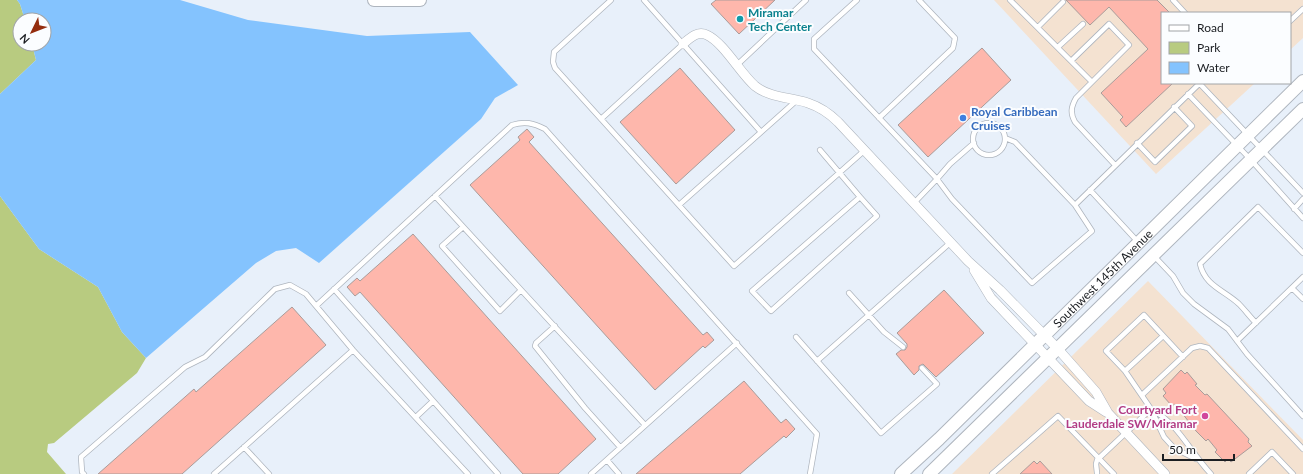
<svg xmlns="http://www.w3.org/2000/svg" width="1303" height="474" font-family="Lato,sans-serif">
<rect width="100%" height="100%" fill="#e8f0fa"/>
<path fill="#f4e2d1" d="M994 0H1303V38L1290 50V13H1162V83H1255L1156 174Z
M1148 281 1303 440V474H952Z"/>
<path fill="#b8cb80" d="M0 0H17L20 4 25 20H20V44H32L36 60 0 94Z
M0 196 39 249 98 287 122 332 146 358 137 373 54 443 48 444 47 452 66 474H0Z"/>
<path fill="#84c3fe" d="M17 0H180L248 20 367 36 470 32 518 85 495 98 481 119 319 263 296 248 276 251 256 263 146 358 122 332 98 287 39 249 0 196V94L36 60 32 44H44V20H25L20 4Z"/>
<path fill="#feb7ac" stroke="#a99c9a" d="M716 0H775L739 34 711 4Z
M1066 0H1157L1170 13H1162V83H1173L1126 127 1120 120 1123 117 1101 93 1148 49 1109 7 1090 25Z
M982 48 1011 80 928 157 898 125Z
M680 68 735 130 676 184 620 122Z
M527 129 534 137 529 142 703 335 707 332 714 340 705 348 703 346 655 390 470 185 520 140 518 137Z
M413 234 596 439 558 474H523L360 292 355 296 347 287 357 278 360 281Z
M944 290 984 333 936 377 923 364 919 366V370L914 375 896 354 901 350H905L907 347V344L897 333Z
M292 307 326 345 182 474H98L194 389 196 392Z
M1181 370 1185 374 1187 372 1197 384 1195 385 1205 395 1207 394 1249 439 1248 442 1252 446 1231 462 1228 459 1225 462 1215 452 1217 450 1208 439 1206 441 1196 431 1175 404 1172 406 1163 396 1166 393 1163 389Z
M744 381 781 423 786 419 795 429 786 438 784 436 740 474H636Z
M1034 461 1037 464 1040 461 1052 474H1020Z"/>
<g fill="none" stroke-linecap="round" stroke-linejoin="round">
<defs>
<path id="lane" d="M611 0 554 52 553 62 555 68 734 266 865 150
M644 0 761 132
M857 0 814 39V49L937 179 914 203
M1010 0 1091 81
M1173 0 1185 13
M1290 21 1303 9
M1038 27 1063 2
M1058 47 1083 24
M1071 61 1109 24 1129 45 1076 98C1071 107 1070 113 1075 122L1115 165
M737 65 806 0
M1200 84 1303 193
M1188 94 1251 160 1303 218
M879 118 953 48 955 38 919 0
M601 119 683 44
M973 139a16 16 0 1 1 32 0a16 16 0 1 1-32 0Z
M1005 138 1015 142 1075 205 1200 83
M974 143 950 164 937 179 952 199 1032 283 1092 231 1075 205
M1137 143 1155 162 1192 126 1174 107
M820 150 860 197 752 291 771 311 877 216 860 197
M1090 190 1138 242
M435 196 645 425
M679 205 796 101
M1294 209 1303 199
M463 227 442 246 500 311 521 290
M1154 256 1173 276 1183 293 1194 304 1228 329 1247 354 1303 416
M1292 288 1303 299
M334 289 498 474
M849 293 884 332 903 347
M316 306 512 125C525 121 533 123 545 129L817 434 810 474
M1256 323C1250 317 1245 310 1239 304 1224 290 1205 286 1200 264L1258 207 1303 253
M555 326 536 343 535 346 585 408 620 447
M796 337 881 433 937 384 922 368
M1237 341 1303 277
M1183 357 1144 315 1106 351 1125 371 1151 409 1164 437 1174 448 1196 459
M817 361 951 242
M1125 371 1163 336
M1142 395 1192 348 1200 346 1208 348 1303 449
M1151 409C1179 424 1190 452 1211 474
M416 417 433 401
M244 447 269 474
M607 460 619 474
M1097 473 1096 464 1097 460 1151 409
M84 474 82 472 81 457 185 367 205 357 275 289 290 285 306 294 353 350 468 474
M214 474 353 350
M591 474 737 343
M992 474 1058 416 1114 474
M1249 474 1272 452 1293 474"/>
<path id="street" d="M683 44C689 39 697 30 707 35 724 43 740 73 755 86 770 98 790 97 808 103 820 107 829 113 838 122L968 261 1000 290 1058 349 1096 392 1108 413 1165 474
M974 270 991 298 1089 401 1106 412"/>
<g id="secondary">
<path d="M374 0H420"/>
<path id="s1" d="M901 474 939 439 1303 81"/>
<path d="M929 474 1303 109"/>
</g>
</defs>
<use href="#lane" stroke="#aeb5be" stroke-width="6"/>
<use href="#street" stroke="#aeb5be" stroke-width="10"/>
<use href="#secondary" stroke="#aeb5be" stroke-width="14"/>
<use href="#lane" stroke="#fff" stroke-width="4.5"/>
<use href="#street" stroke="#fff" stroke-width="9"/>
<use href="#secondary" stroke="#fff" stroke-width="12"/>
</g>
<circle fill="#0f9aa8" stroke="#fbfdff" stroke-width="1.5" cx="740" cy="19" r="4"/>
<circle fill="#3f7fe0" stroke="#fbfdff" stroke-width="1.5" cx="963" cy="118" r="4"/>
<circle fill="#d1479c" stroke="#fbfdff" stroke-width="1.5" cx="1205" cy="416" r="4"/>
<g text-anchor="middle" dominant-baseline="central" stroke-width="4" stroke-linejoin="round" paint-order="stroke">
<g font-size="12" font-weight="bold" fill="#0d838f" stroke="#fbfdff" text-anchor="start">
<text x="748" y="12">Miramar<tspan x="748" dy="14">Tech Center</tspan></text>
</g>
<g font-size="12" font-weight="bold" fill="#366cbe" stroke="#fbfdff" text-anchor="start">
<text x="971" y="111">Royal Caribbean<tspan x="971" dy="14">Cruises</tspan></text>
</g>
<g font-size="12" fill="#1b1e22" stroke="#fbfdff">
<text stroke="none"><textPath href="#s1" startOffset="281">Southwest 145th Avenue</textPath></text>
</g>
<g font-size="12" font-weight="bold" fill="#b23c85" stroke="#fbfdff" text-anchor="end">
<text x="1197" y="409">Courtyard Fort<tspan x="1197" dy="14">Lauderdale SW/Miramar</tspan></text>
</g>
</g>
<rect x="1161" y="12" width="130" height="72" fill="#fbfdff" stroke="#a1a4a7"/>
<rect x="1169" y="25" width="20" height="6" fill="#ffffff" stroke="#a1a4a7"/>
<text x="1197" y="32" font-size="12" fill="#1b1e22">Road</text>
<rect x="1169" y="42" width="20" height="12" fill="#b8cb80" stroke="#a1a4a7"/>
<text x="1197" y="52" font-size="12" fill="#1b1e22">Park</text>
<rect x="1169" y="62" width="20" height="12" fill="#84c3fe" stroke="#a1a4a7"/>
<text x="1197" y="72" font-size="12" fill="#1b1e22">Water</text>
<g transform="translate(32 32) rotate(227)"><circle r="19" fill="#fbfdff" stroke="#a1a4a7"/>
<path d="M0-3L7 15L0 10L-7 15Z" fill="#942d0f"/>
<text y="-6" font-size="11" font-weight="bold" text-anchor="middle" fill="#1b1e22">N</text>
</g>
<path d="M1163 454v6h71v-6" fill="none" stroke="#1b1e22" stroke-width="2"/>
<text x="1169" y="454" font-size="12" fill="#1b1e22" stroke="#fbfdff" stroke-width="3" paint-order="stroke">50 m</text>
</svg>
